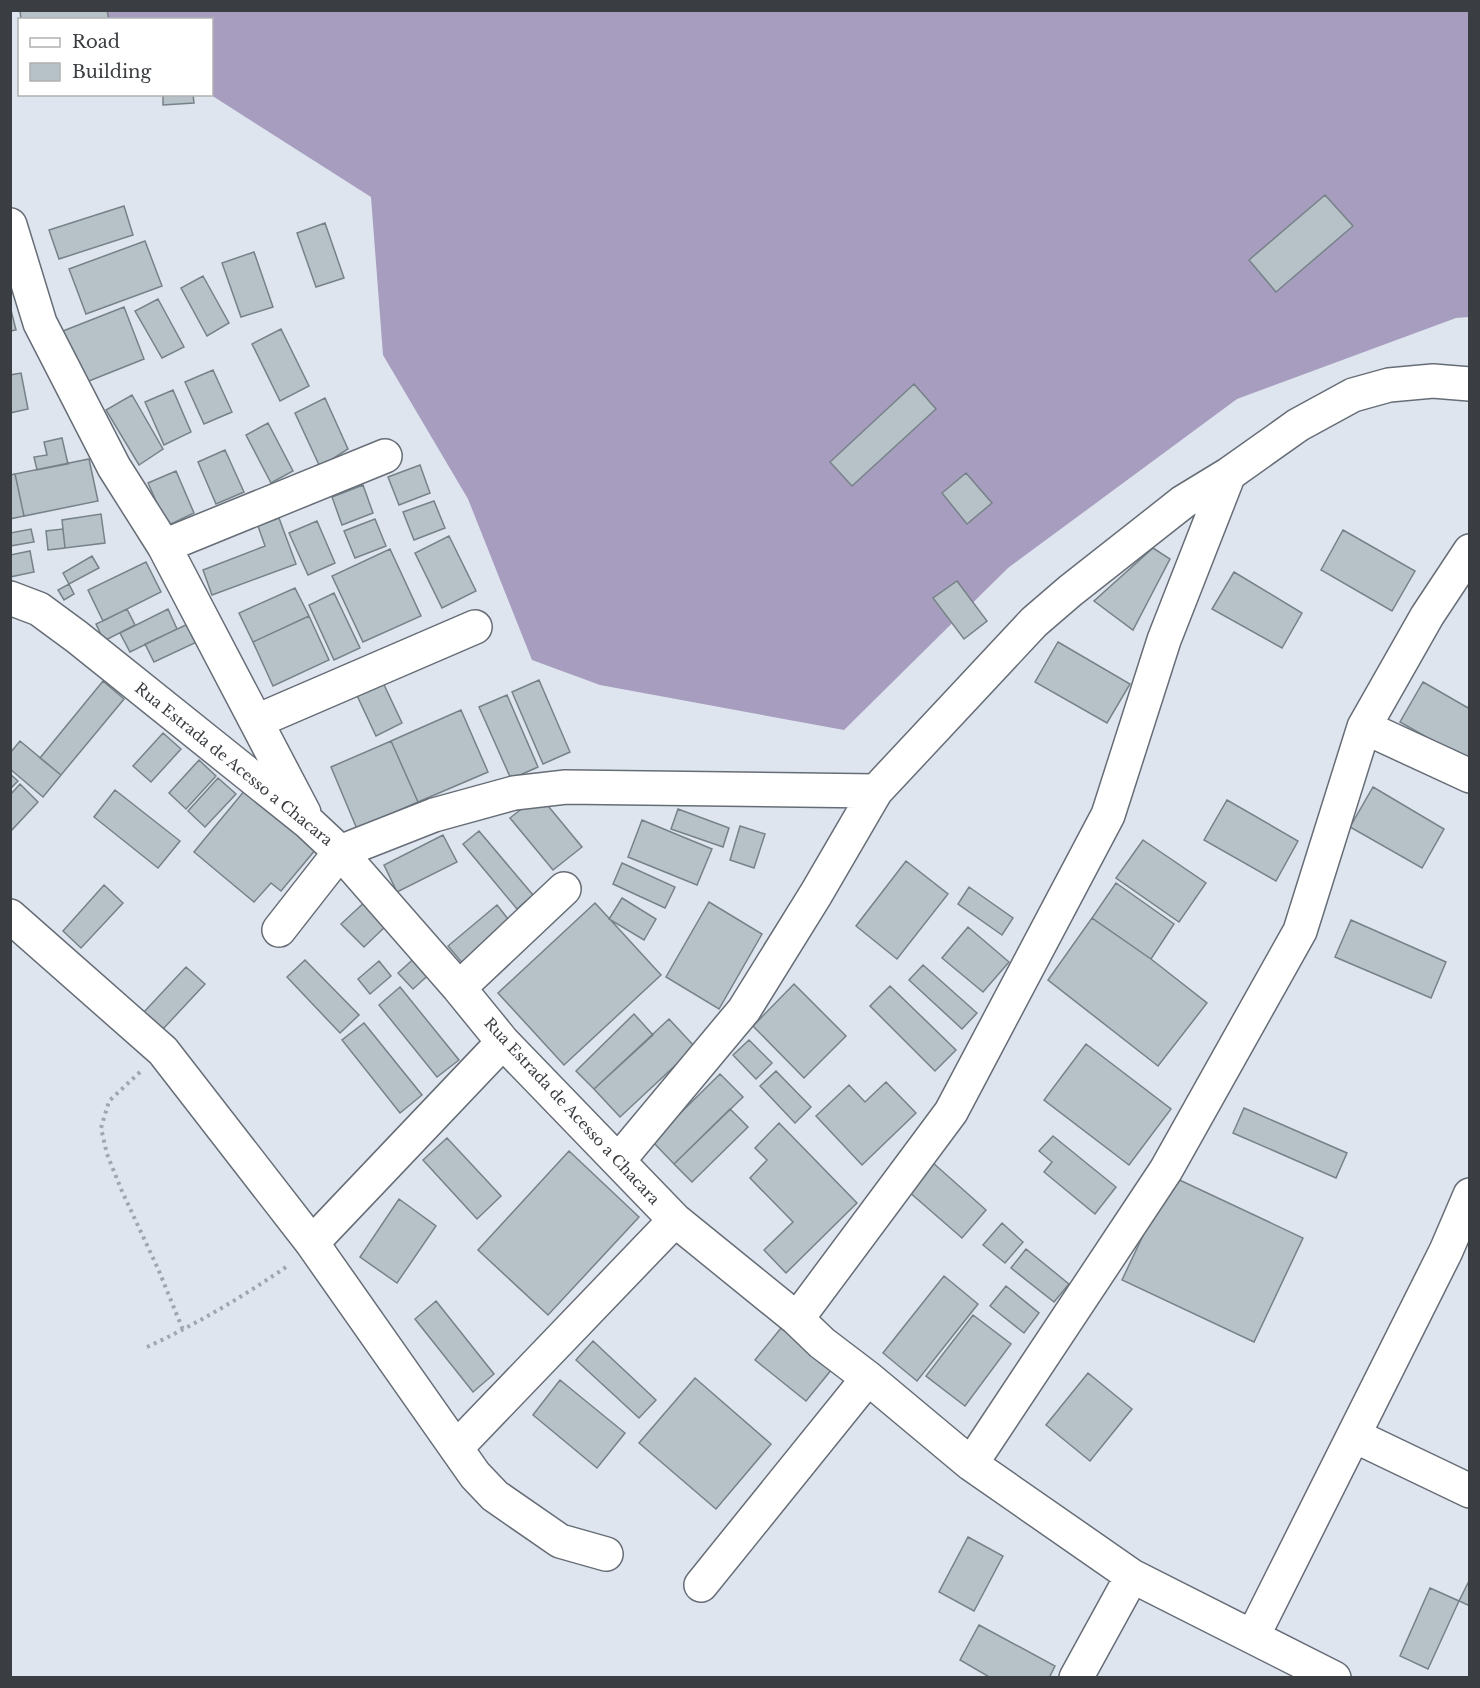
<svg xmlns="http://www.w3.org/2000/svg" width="1480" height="1688" font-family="'Libre Baskerville',serif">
<rect width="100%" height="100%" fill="#dee5ef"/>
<path fill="#a69dbf" d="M80 11H1469V317L1456 318 1237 399 1008 568 844 730 600 685 532 660 468 499 383 355 371 197 211 95 212 20 94 19Z"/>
<path fill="#b6c1c8" stroke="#778288" stroke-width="1.5" d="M20 10H107L109 20H21Z
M163 94H193L194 103 163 105Z
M1325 195 1353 226 1276 292 1249 260Z
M124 206 133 235 59 259 49 230Z
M325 223 344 278 316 287 297 233Z
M145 241 162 286 86 314 69 269Z
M254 252 273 307 241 317 222 263Z
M203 276 229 323 207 336 181 288Z
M158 299 184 347 162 358 135 311Z
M10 306 16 330 10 331Z
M124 307 144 359 84 383 63 331Z
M281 329 309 386 280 401 252 344Z
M213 370 232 412 204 424 185 382Z
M21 373 28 409 10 413V375Z
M914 384 936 409 852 486 830 462Z
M173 390 191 432 164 445 145 402Z
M132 395 163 449 139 465 106 410Z
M325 398 348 449 320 467 295 413Z
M268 423 293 471 271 483 246 435Z
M62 438 68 464 37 470 34 457 47 455 44 442Z
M225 450 244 492 216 504 198 462Z
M89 459 98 501 24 516 15 474Z
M420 465 430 493 399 505 388 477Z
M176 471 194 513 167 526 148 483Z
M966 473 992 503 967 524 942 493Z
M15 474 24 516 10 519V475Z
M363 485 373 513 342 525 332 497Z
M434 501 445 528 414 540 403 512Z
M101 514 105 543 65 548 62 520Z
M279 518 296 564 212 595 203 570 265 546 258 526Z
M375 519 386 546 355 558 344 531Z
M317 521 335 563 308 575 289 533Z
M31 529 34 542 10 546V533Z
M63 529 65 548 48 550 46 531Z
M1343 530 1415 571 1392 611 1321 570Z
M449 536 476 591 442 608 415 553Z
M1153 548 1170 559 1133 630 1094 601Z
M390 549 421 616 363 642 332 576Z
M30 551 34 572 10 577V555Z
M92 556 99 568 69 584 63 573Z
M146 562 161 592 103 621 88 590Z
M1234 572 1302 613 1282 648 1212 609Z
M957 581 987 621 964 639 933 598Z
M69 584 74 594 64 600 58 590Z
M295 588 309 616 253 642 239 613Z
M334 593 360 648 334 660 309 605Z
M127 609 135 625 104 641 96 624Z
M168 609 177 629 130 652 120 633Z
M309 616 329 660 273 686 253 642Z
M190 623 199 641 154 662 145 644Z
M1058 642 1130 684 1107 723 1035 682Z
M379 674 402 723 376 736 353 687Z
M539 680 570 752 543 764 512 692Z
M103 681 124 699 61 775 40 758Z
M1423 682 1470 709V762L1400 722Z
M507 695 538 767 511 779 479 707Z
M461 710 488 772 418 802 391 741Z
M163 733 181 749 151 782 133 766Z
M20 741 61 775 43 797 10 769V753Z
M391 741 418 802 357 829 331 767Z
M199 760 216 776 186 809 169 793Z
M10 774 18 781 10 789Z
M218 778 236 794 205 827 188 811Z
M20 784 38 802 10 832V795Z
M1373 787 1444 829 1422 868 1350 827Z
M115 790 180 841 158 868 94 817Z
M245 790 316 849 281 891 271 883 254 902 194 852Z
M539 795 582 847 553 870 510 818Z
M1227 800 1298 841 1276 881 1204 840Z
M678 809 729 828 723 847 671 829Z
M642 820 712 849 697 885 628 857Z
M740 826 765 834 754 868 730 860Z
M479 831 533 895 517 909 463 844Z
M443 835 457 862 397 892 384 865Z
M1143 840 1206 883 1179 922 1116 878Z
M906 861 948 894 897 959 856 926Z
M622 863 675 887 665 908 613 884Z
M1116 883 1174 924 1151 959 1092 918Z
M104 885 123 903 81 948 63 931Z
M969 887 1013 918 1002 935 958 904Z
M622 898 656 919 644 940 609 919Z
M367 900 389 923 364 947 341 924Z
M709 902 762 934 719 1009 666 977Z
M595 903 661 975 564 1065 498 993Z
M497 905 512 924 464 965 448 946Z
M1092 918 1151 959 1207 1003 1158 1066 1048 980Z
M1351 920 1446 962 1431 998 1335 957Z
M968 927 1009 962 983 992 942 958Z
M419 954 434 970 413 989 398 973Z
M305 960 359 1015 340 1033 287 977Z
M379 961 391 976 370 994 358 979Z
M923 965 977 1013 962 1029 909 980Z
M186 967 205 984 163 1029 144 1012Z
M794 984 846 1036 804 1078 753 1026Z
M890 986 956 1050 935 1071 870 1006Z
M400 987 459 1060 437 1077 379 1005Z
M634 1014 653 1035 594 1089 576 1071Z
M669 1019 695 1047 620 1117 594 1089Z
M364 1023 422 1095 400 1113 342 1040Z
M749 1040 772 1063 756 1079 733 1055Z
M1086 1044 1171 1109 1129 1165 1044 1100Z
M776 1071 811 1107 795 1123 760 1086Z
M720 1074 743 1097 674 1164 652 1141Z
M886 1082 916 1113 862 1165 816 1116 849 1085 865 1102Z
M1244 1108 1347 1153 1336 1178 1233 1133Z
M730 1109 748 1127 692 1182 674 1164Z
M779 1123 857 1203 786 1273 764 1250 793 1222 750 1178 767 1160 755 1148Z
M1053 1136 1116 1187 1095 1214 1044 1172 1052 1162 1039 1151Z
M447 1138 501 1196 477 1219 423 1160Z
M569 1151 639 1217 548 1315 478 1250Z
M932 1162 986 1210 962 1238 908 1191Z
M1171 1176 1303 1238 1254 1342 1122 1280Z
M399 1199 436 1226 397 1283 360 1257Z
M1002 1223 1023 1242 1005 1263 983 1245Z
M1026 1249 1069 1284 1054 1302 1011 1268Z
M944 1276 978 1304 917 1381 883 1353Z
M1006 1286 1039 1313 1024 1333 990 1306Z
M436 1301 494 1374 473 1392 415 1319Z
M973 1315 1011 1344 965 1406 926 1376Z
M781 1328 832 1369 806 1401 755 1360Z
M593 1341 656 1400 639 1418 576 1360Z
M1088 1373 1132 1409 1090 1461 1046 1425Z
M695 1378 771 1444 716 1509 639 1443Z
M560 1380 625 1433 597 1468 533 1415Z
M968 1537 1003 1556 974 1611 939 1592Z
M1470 1579V1606L1459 1601Z
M1430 1588 1459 1601 1428 1669 1400 1656Z
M979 1625 1055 1666 1049 1678H991L960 1660Z"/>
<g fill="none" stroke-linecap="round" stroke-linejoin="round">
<defs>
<path id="minor" d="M10 225 40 323 114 467 164 546 304 813
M164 546 385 456
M10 598 39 609 77 637 309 823 340 852 459 988 503 1042 675 1220 797 1319 822 1343 868 1378 971 1464 1132 1576 1334 1678
M257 721 475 627
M1364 727 1470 776
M10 916 163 1051 312 1243 475 1475 495 1496 560 1541 606 1554
M279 930 340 852 434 815 514 793 566 787 876 791
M459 988 564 889
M618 1161 744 1010 816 894 876 791 1034 622 1070 591 1183 502 1229 474 1298 425 1353 395 1389 385 1433 381 1470 384
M312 1243 503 1042
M797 1319 951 1112 1108 815 1164 640 1229 474
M1355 1436 1470 1491
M456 1448 675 1220
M971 1464 1166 1170 1300 931 1364 727 1427 616 1470 551
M701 1585 868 1378
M1253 1636 1446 1251 1470 1195
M1076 1678 1132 1576"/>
</defs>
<use href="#minor" stroke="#666d76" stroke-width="36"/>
<path stroke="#a0a6ae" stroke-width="4" stroke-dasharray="3 4.5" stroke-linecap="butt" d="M140 1072 109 1101 101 1128 107 1154 121 1189 159 1271 183 1330
M147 1347C197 1324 244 1296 289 1265"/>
<use href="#minor" stroke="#fff" stroke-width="33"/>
</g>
<g text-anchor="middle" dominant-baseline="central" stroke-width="5" stroke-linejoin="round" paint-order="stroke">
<g font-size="15" fill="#3a3d41" stroke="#fff">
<text transform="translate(234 764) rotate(39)">Rua Estrada de Acesso a Chacara</text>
<text transform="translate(572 1111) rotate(47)">Rua Estrada de Acesso a Chacara</text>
</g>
</g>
<rect width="1480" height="1688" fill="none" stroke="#3a3d41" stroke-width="24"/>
<rect x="18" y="18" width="195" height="78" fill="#ffffff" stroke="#b0b1b3" stroke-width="1.5"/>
<rect x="30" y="38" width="30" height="9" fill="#ffffff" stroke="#b0b1b3" stroke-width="1.5"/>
<text x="72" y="48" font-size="18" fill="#3a3d41">Road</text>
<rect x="30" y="63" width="30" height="18" fill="#b6c1c8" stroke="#b0b1b3" stroke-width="1.5"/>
<text x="72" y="78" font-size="18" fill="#3a3d41">Building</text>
</svg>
